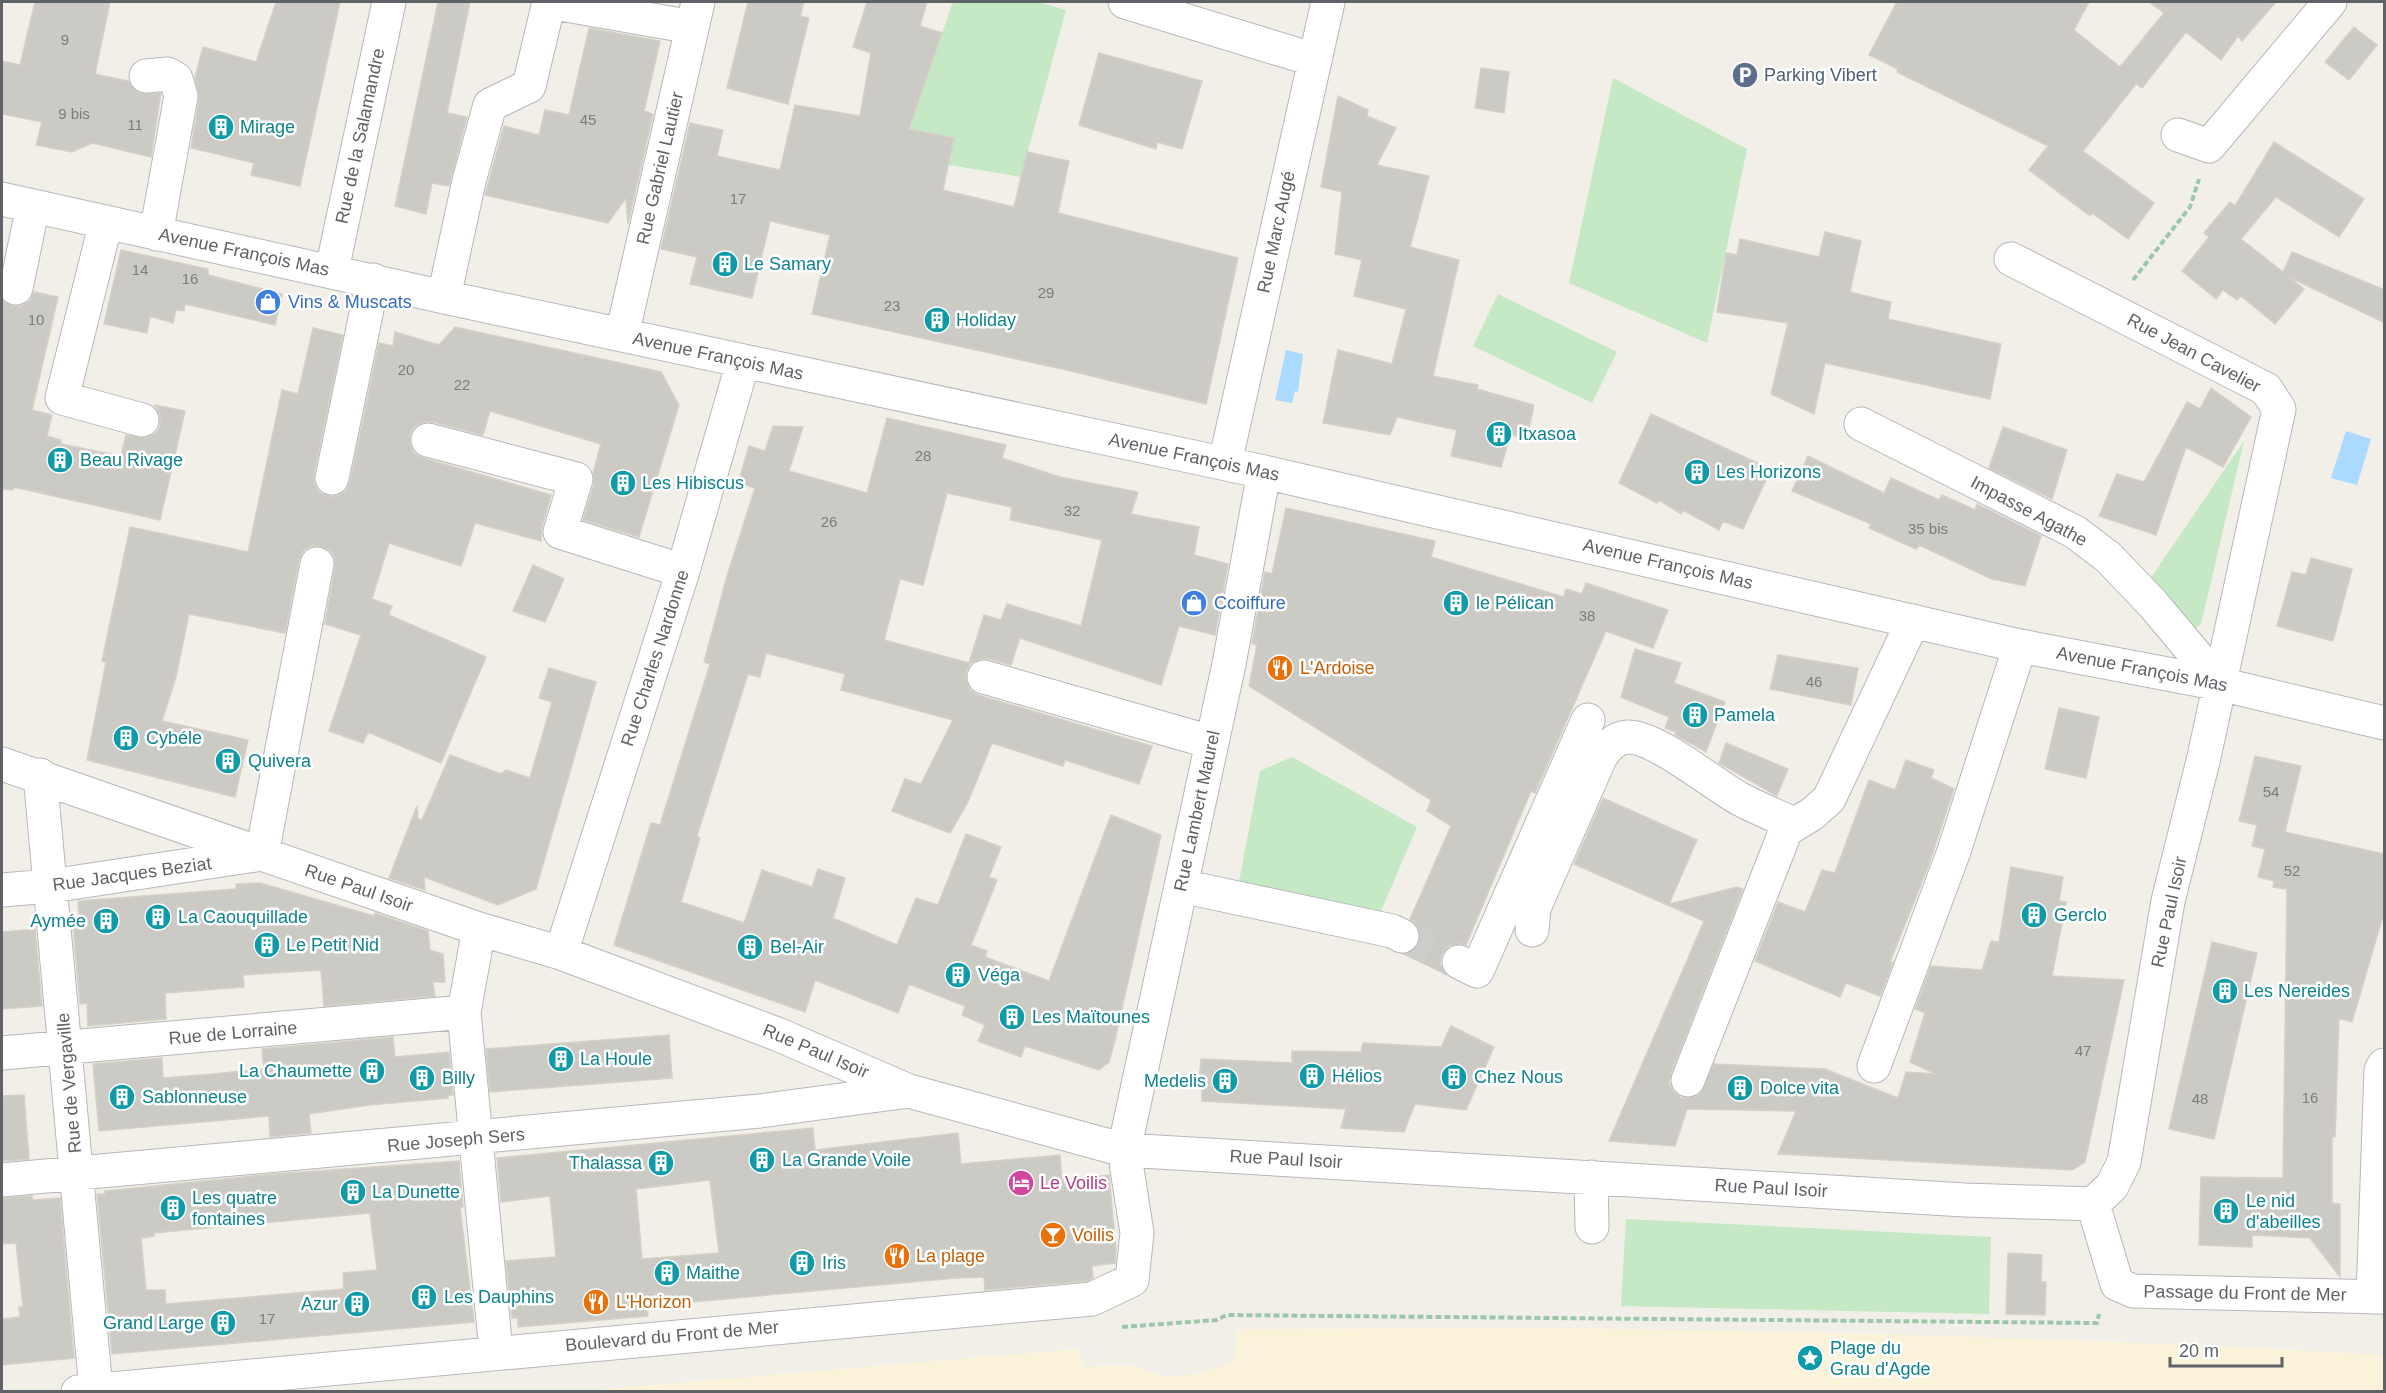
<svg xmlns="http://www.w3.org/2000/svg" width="2386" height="1393" font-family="Arial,sans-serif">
<rect width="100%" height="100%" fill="#f1efe8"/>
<path fill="#c5e8c5" d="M953 2H1038L1066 10 1021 177 949 165 954 138 910 130 915 109Z
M1613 78 1747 149 1707 343 1569 283Z
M1498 294 1617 352 1592 403 1473 346Z
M2244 441 2201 624 2191 632 2148 582Z
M1292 757 1417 827 1378 918 1238 887 1260 771Z
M1626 1219 1991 1237 1989 1314 1621 1306Z"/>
<path fill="#fbf3d9" d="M1538 1328C1821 1331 2102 1339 2384 1355V1391H606L607 1389 1078 1349 1083 1367 1129 1365 1165 1377 1200 1374 1235 1361 1238 1329Z"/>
<path fill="#aadaff" d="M1286 350 1303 354 1298 392 1295 391 1292 403 1275 400Z
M2346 431 2371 439 2357 485 2331 478Z"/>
<path fill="#cccac5" stroke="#d6d1c6" stroke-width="1.5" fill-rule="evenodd" d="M35 2H110L95 74 128 81 139 93H161L151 157 92 143 72 152 36 145 42 122 2 114V61L20 65Z
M276 2H340L300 186 251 175 254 163 191 148 199 99 195 77 203 47 256 62Z
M438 2H470L447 113 467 117 449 186 432 183 426 214 395 206Z
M748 2H804L800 16 809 18 788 104 727 88Z
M867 2H927L920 26 942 33 909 129 954 138 943 190 1014 207 1027 152 1069 161 1058 213 1238 258 1206 404 1071 371 812 314 830 235 770 221 752 298 690 284 697 257 661 249 690 123 723 130 717 156 780 170 795 105 860 116 871 53 853 47Z
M1897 2H2089L2074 30 2120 67 2164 13 2149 2H2276L2242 41 2238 36 2221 60 2186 32 2142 88 2136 84 2083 151 2154 203 2128 239 2092 213 2090 216 2029 170 2048 146 1897 72 1898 69 1869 55Z
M2354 27 2377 45 2349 80 2325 62Z
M589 28 660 41 644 111 653 114 628 224 626 198 608 223 485 195 504 126 539 135 545 110 569 115Z
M1099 53 1202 81 1182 149 1157 142 1156 149 1079 125Z
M1481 68 1509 72 1504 113 1475 108Z
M1338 96 1368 110 1367 116 1396 128 1377 165 1429 176 1410 247 1459 260 1433 376 1478 385 1477 389 1534 405 1527 438 1510 435 1501 467 1451 456 1457 430 1397 417 1390 435 1323 423 1338 350 1392 364 1406 309 1354 296 1362 260 1335 254 1342 192 1321 187Z
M2274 142 2364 199 2339 237 2276 197 2241 239 2283 272 2292 252 2385 290V323L2289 277 2304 289 2275 324 2241 296 2237 300 2223 290 2216 299 2182 271 2209 237 2204 233 2230 202 2235 206Z
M1825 232 1861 241 1850 292 1891 302 1888 319 2001 344 1990 399 1825 363 1814 414 1771 394 1788 323 1717 312 1726 253 1737 255 1740 239 1819 257Z
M121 250 208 269V275L282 294 275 325 185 304 184 311 176 310 173 323 150 316 147 333 104 324Z
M34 292 58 297 32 410 52 415 47 436 61 440V444L121 456 126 435 146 438 156 433 160 426V416L155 405 185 411 160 520 14 487 13 490 2 489V299L12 306H21L30 301Z
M455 327 661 372 679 405 639 537 583 520 594 484 593 473 601 444 490 411 483 435 433 422H423L414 427 410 435V444L414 453 423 458 551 495 542 527 541 541 475 523 461 566 389 543 372 599 392 606 389 615 486 657 441 763 368 732 363 743 329 731 361 635 325 624 335 567 334 557 330 550 320 546H311L303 551 299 560 285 633 189 614 176 677 162 721 248 740 235 797 87 760 106 662 102 661 130 527 248 552 282 390 298 394 313 328 343 335 314 474V483L319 492 329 496H337L346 491 350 482 379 343 393 346 395 332 439 345Z
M2211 388 2251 417 2223 467 2186 447 2156 535 2099 516 2117 474 2144 482 2187 402 2200 409Z
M1651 414 1771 469 1743 529 1723 521 1719 530 1683 510 1681 514 1659 500 1657 503 1619 483Z
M887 418 1006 445 1002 458 1060 477 1138 492 1131 514 1199 527 1194 555 1228 564 1215 635 1179 626 1161 685 1020 638 1011 665 989 659H980L971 663 966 671V681L970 690 978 695 1152 746 1139 784 1065 760 1063 766 992 743 968 802 950 833 892 811 905 779 921 784 953 720 841 690 845 674 766 653 760 677 748 674 697 836 700 838 681 902 744 923 762 870 812 887 818 869 845 878 833 918 897 945 916 898 938 905 966 834 1001 847 989 877 997 880 971 945 987 951 985 957 1049 981 1111 815 1161 835 1115 1040 1109 1062 1099 1070 1025 1046 1021 1057 978 1041 985 1025 962 1015 965 1006 909 984 898 1013 815 980 805 1012 614 945 651 823 660 825 710 664 704 662 727 576 755 488 738 483 749 446 765 451 773 426 803 427 789 471 867 493ZM947 493 1012 507 1010 520 1102 540 1081 626 1007 604 1001 620 984 615 969 663 884 640 900 579 923 585Z
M2003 427 2067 450 2052 499 1989 468Z
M1808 456 1884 493 1891 478 1939 500 1942 495 1975 510 1977 504 2041 536 2025 586 1992 579 1919 545 1916 549 1869 528 1871 524 1792 491Z
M1286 508 1435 541 1431 557 1564 597 1566 589 1582 594 1586 583 1668 610 1653 648 1606 631 1535 793 1531 791 1466 945 1457 943 1449 946 1442 954 1440 964 1445 974 1405 954 1413 951 1419 944 1421 935 1418 926 1410 919 1451 826 1427 811 1431 800 1249 686 1257 645 1252 643 1265 572 1272 574Z
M2311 558 2352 569 2333 641 2277 626 2292 572 2306 575Z
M533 565 564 579 545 622 513 611Z
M1635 649 1681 663 1674 683 1725 702 1706 752 1675 735 1676 732 1665 728 1669 717 1621 697Z
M1778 655 1858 668 1851 705 1770 689Z
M549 668 596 682 536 889 498 905 424 877 425 890 389 878 417 806 418 819 422 820 450 755 501 774 506 770 530 778 552 702 539 698Z
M2059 708 2099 717 2086 778 2045 769Z
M1726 743 1788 769 1777 796 1719 763Z
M2255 756 2301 766 2285 832 2385 854V910L2378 933 2352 1022 2339 1018 2335 1137H2332V1203L2340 1204V1277L2310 1238 2252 1235V1247L2199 1245 2201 1177 2283 1178 2287 889 2273 887 2274 881 2258 877 2265 849 2252 846 2257 825 2239 821Z
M1906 760 1934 770 1931 778 1954 789 1928 867 1890 962H1893L1880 996 1846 983 1840 997 1755 961 1778 902 1805 912 1822 870 1835 873 1869 780 1895 790Z
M1603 798 1697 840 1669 904 1737 887 1743 889 1671 1073 1669 1082 1673 1091 1682 1098H1691L1700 1094 1714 1064 1825 1069 1898 1098 1906 1072 1936 1074 1910 1062 1925 1013 1915 1009 1931 966 1982 970 1991 941 1999 942 2011 867 2063 877 2059 901 2066 902 2052 976 2124 980 2085 1162 2072 1170 1778 1154 1796 1111 1687 1109 1675 1146 1609 1141 1704 921 1574 864Z
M260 883 374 916 375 913 428 931 430 950 443 954 445 982H433L435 996 324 1006 321 970 243 975 244 987 165 993 166 1019 88 1026 87 1003 80 1004 73 926H80L78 901 236 889V884Z
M35 929 42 1006 2 1009V932Z
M2212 942 2257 953 2214 1139 2169 1129Z
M1451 1026 1494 1047 1466 1110 1415 1104 1404 1132 1341 1128 1346 1109 1202 1101V1086L1199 1084 1201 1059 1292 1063V1051L1361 1052 1363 1043 1441 1047Z
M669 1035 672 1078 490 1092 486 1049Z
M393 1037 395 1057 449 1052 453 1095H448V1098L369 1105 309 1114 311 1133 270 1137 269 1116 99 1131 93 1064 162 1058 163 1078 213 1074 264 1069 262 1049Z
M24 1095 29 1159 2 1161V1096Z
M813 1128 815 1150 958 1133 961 1164 1060 1155 1062 1180 1109 1175 1116 1250 1115 1263 1092 1266 1093 1278 1087 1281 985 1290 984 1277 956 1278 647 1306 648 1316 518 1327V1318H512L506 1261 556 1257 550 1196 501 1202 497 1158ZM710 1180 719 1253 642 1259 636 1189Z
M459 1161 463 1207H460L474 1322 112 1354 97 1194H105V1191L274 1174ZM370 1213 377 1270 343 1273 344 1289 166 1304 165 1290H146L141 1238 154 1236V1233Z
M32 1196 33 1200 60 1198 74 1358 2 1365V1319L20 1317 19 1307H23L16 1243 2 1244V1198Z
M2008 1253 2042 1255 2041 1282H2046L2045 1315 2006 1314Z"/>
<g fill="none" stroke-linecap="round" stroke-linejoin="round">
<path stroke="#ccccc8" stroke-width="33" stroke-dasharray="33 16" stroke-linecap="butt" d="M1402 936 1459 962"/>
<defs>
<path id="minor" d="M1125 2 1315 60
M146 76 168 74 176 79 181 96 156 234
M2178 135 2209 146 2330 2
M2 199 444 297 1264 472 2020 646 2220 684 2384 723
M106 222 62 398 142 420
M332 270 389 2
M16 288 33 206
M444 297 469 181 490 105 529 86 549 2 692 27
M622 335 698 2
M1861 424 2075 532 2108 557 2153 604 2220 684
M428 440 576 479 560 532 683 571
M1225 463 1328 2
M332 478 373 280
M984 677 1211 742
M2 764 479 929 561 953 777 1034 909 1091 1124 1150 1965 1200 2093 1204 2112 1186 2124 1162 2168 901 2204 757 2279 409 2266 389 2011 259
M40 775 96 1390
M1181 886 1392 931 1402 936
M2 890 51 886 262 854 317 564
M479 929 464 1012 496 1352
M1532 930 1534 908 1600 758C1607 747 1614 738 1628 737 1655 736 1714 785 1740 799 1757 808 1776 816 1794 824
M561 953 683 571 743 362
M1459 962 1477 971 1588 720
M2 1053 464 1012
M1874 1066 1954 851 2020 646
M1688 1080 1786 830 1812 814 1829 799 1913 621
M1591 1177 1592 1227
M2 1180 760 1111 909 1091
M2093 1204 2117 1284 2133 1291 2384 1297
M2373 1297 2381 1070 2384 1065
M78 1392 1092 1299 1132 1280 1137 1233 1124 1150 1229 664 1264 472"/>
</defs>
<use href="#minor" stroke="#b5b8bc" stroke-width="35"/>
<path stroke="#9cc7a9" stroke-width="4" stroke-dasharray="6 3" stroke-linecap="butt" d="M2133 280 2190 207 2199 179
M1122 1327 1217 1320 1226 1315 2097 1323 2099 1314"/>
<use href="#minor" stroke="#fff" stroke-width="33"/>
</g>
<defs>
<symbol id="parking-disc" viewBox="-11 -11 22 22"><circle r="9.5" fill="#5c6f8a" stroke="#fff"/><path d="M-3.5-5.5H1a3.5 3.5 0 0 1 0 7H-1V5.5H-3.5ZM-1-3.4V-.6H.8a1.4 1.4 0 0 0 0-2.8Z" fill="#fff"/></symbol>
<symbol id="building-disc" viewBox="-11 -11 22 22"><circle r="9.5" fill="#0f9aa8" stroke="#fff"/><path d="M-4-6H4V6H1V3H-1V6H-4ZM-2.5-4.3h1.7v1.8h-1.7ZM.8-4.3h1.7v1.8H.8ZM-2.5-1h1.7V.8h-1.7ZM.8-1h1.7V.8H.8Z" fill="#fff"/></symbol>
<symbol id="shop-disc" viewBox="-11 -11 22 22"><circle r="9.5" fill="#3f7fe0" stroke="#fff"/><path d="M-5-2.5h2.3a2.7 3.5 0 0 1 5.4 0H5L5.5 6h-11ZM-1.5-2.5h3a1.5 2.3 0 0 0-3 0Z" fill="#fff"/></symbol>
<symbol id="restaurant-disc" viewBox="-11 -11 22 22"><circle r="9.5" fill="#e8710a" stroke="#fff"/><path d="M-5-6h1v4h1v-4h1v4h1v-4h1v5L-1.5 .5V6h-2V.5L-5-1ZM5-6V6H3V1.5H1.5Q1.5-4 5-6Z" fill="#fff"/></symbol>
<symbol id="hotel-disc" viewBox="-11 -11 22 22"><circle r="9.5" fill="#d1479c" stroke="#fff"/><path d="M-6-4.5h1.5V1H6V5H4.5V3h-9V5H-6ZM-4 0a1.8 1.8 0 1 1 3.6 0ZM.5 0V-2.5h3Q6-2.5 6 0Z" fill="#fff"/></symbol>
<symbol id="bar-disc" viewBox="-11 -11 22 22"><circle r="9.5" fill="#e8710a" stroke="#fff"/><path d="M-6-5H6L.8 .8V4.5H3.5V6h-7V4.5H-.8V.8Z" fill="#fff"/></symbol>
<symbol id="sight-disc" viewBox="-11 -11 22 22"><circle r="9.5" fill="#0f9aa8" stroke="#fff"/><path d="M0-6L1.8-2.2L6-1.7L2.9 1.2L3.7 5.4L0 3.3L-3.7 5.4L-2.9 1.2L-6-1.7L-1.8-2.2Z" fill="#fff"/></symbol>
</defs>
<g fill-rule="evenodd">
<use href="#parking-disc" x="1730" y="60" width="30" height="30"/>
<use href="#building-disc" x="206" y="112" width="30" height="30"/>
<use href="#building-disc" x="710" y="249" width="30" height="30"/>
<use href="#shop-disc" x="253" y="287" width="30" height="30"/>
<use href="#building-disc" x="922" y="305" width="30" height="30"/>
<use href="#building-disc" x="1484" y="419" width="30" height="30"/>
<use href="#building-disc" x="45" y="445" width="30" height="30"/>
<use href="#building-disc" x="1682" y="457" width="30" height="30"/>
<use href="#building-disc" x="608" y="468" width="30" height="30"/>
<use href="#shop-disc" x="1179" y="588" width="30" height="30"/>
<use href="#building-disc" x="1441" y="588" width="30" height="30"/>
<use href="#restaurant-disc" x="1265" y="653" width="30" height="30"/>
<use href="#building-disc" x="1680" y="700" width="30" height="30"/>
<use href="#building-disc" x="111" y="723" width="30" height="30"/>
<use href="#building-disc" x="213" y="746" width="30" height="30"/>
<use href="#building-disc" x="2019" y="900" width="30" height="30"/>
<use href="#building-disc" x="143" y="902" width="30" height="30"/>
<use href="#building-disc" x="91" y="906" width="30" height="30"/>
<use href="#building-disc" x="252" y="930" width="30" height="30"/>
<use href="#building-disc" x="735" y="932" width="30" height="30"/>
<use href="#building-disc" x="943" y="960" width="30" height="30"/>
<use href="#building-disc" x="2210" y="976" width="30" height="30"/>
<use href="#building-disc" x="997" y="1002" width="30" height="30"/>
<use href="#building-disc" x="546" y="1044" width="30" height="30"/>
<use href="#building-disc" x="357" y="1056" width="30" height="30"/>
<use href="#building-disc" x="1297" y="1061" width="30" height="30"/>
<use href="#building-disc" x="1439" y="1062" width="30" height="30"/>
<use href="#building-disc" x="407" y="1063" width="30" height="30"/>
<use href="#building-disc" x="1210" y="1066" width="30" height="30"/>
<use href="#building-disc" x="1725" y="1073" width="30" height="30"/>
<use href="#building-disc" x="107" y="1082" width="30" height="30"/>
<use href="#building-disc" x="747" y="1145" width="30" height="30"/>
<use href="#building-disc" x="646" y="1148" width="30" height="30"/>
<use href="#hotel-disc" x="1006" y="1168" width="30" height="30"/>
<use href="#building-disc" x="338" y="1177" width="30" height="30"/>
<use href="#building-disc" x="158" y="1193" width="30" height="30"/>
<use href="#building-disc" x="2211" y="1196" width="30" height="30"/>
<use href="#bar-disc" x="1038" y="1220" width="30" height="30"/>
<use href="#restaurant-disc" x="882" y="1241" width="30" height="30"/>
<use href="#building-disc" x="787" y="1248" width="30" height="30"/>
<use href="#building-disc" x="652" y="1258" width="30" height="30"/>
<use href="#building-disc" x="409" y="1282" width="30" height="30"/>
<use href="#restaurant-disc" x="581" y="1287" width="30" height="30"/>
<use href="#building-disc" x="342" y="1289" width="30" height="30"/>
<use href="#building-disc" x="208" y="1308" width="30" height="30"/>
<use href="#sight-disc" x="1795" y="1343" width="30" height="30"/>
</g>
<g text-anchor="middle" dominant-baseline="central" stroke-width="5" stroke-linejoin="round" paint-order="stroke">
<g font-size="15" fill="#7a7d7f">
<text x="65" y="39">9</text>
<text x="74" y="113">9 bis</text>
<text x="588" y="119">45</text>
<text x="135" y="124">11</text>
<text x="738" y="198">17</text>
<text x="140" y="269">14</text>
<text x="190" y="278">16</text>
<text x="1046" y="292">29</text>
<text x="892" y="305">23</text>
<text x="36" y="319">10</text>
<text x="406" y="369">20</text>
<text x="462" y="384">22</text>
<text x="923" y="455">28</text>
<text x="1072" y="510">32</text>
<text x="829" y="521">26</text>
<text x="1928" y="528">35 bis</text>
<text x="1587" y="615">38</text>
<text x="1814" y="681">46</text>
<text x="2271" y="791">54</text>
<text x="2292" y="870">52</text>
<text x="2083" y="1050">47</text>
<text x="2310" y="1097">16</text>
<text x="2200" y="1098">48</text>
<text x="267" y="1318">17</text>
</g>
<g font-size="18" fill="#4e5e75" stroke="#fff" text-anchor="start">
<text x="1764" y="75">Parking Vibert</text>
</g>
<g font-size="18" fill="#0d838f" stroke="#fff" text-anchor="start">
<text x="240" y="127">Mirage</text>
<text x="744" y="264">Le Samary</text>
<text x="956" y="320">Holiday</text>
<text x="1518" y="434">Itxasoa</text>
<text x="80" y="460">Beau Rivage</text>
<text x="1716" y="472">Les Horizons</text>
<text x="642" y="483">Les Hibiscus</text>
<text x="1476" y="603">le Pélican</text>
<text x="1714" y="715">Pamela</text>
<text x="146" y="738">Cybéle</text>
<text x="248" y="761">Quivera</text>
<text x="2054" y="915">Gerclo</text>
<text x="178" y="917">La Caouquillade</text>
<text x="86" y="921" text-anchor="end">Aymée</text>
<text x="286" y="945">Le Petit Nid</text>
<text x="770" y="947">Bel-Air</text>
<text x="978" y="975">Véga</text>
<text x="2244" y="991">Les Nereides</text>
<text x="1032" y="1017">Les Maïtounes</text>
<text x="580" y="1059">La Houle</text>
<text x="352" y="1071" text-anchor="end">La Chaumette</text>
<text x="1332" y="1076">Hélios</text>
<text x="1474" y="1077">Chez Nous</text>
<text x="442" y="1078">Billy</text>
<text x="1206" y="1081" text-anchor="end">Medelis</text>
<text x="1760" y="1088">Dolce vita</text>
<text x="142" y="1097">Sablonneuse</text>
<text x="782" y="1160">La Grande Voile</text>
<text x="642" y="1163" text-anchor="end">Thalassa</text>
<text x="372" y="1192">La Dunette</text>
<text x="192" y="1198">Les quatre<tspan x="192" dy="21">fontaines</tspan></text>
<text x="2246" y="1201">Le nid<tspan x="2246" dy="21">d'abeilles</tspan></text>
<text x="822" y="1263">Iris</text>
<text x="686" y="1273">Maithe</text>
<text x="444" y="1297">Les Dauphins</text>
<text x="338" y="1304" text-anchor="end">Azur</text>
<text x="204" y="1323" text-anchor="end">Grand Large</text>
<text x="1830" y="1348">Plage du<tspan x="1830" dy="21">Grau d'Agde</tspan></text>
</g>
<g font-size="18" fill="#5f6368" stroke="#fff">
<text transform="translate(360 136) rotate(-78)">Rue de la Salamandre</text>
<text transform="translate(660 168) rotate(-77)">Rue Gabriel Lautier</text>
<text transform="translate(1276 232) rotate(-78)">Rue Marc Augé</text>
<text transform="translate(244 252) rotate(12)">Avenue François Mas</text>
<text transform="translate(2194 353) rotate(28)">Rue Jean Cavelier</text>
<text transform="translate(718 356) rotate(12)">Avenue François Mas</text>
<text transform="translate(1194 457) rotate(12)">Avenue François Mas</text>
<text transform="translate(2029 511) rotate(28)">Impasse Agathe</text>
<text transform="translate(1668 564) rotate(13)">Avenue François Mas</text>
<text transform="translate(655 658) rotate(-72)">Rue Charles Nardonne</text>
<text transform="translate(2142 669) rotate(11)">Avenue François Mas</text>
<text transform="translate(1197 811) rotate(-78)">Rue Lambert Maurel</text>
<text transform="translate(132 874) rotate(-8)">Rue Jacques Beziat</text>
<text transform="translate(359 888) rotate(19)">Rue Paul Isoir</text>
<text transform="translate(2169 912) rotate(-78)">Rue Paul Isoir</text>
<text transform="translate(233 1033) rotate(-5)">Rue de Lorraine</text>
<text transform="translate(816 1051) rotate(23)">Rue Paul Isoir</text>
<text transform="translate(69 1083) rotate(-95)">Rue de Vergaville</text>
<text transform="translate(456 1140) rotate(-5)">Rue Joseph Sers</text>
<text transform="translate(1286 1159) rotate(3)">Rue Paul Isoir</text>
<text transform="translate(1771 1188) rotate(3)">Rue Paul Isoir</text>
<text transform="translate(2245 1293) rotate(1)">Passage du Front de Mer</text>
<text transform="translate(672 1336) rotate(-5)">Boulevard du Front de Mer</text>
</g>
<g font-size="18" fill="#366cbe" stroke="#fff" text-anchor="start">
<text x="288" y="302">Vins &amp; Muscats</text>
<text x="1214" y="603">Ccoiffure</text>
</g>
<g font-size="18" fill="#c56008" stroke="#fff" text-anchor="start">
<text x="1300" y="668">L'Ardoise</text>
<text x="1072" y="1235">Voilis</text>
<text x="916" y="1256">La plage</text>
<text x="616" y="1302">L'Horizon</text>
</g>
<g font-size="18" fill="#b23c85" stroke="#fff" text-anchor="start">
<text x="1040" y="1183">Le Voilis</text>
</g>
</g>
<rect width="2386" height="1393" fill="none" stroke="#5f6368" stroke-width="6"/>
<path d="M2170 1357v9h112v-9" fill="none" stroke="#5f6368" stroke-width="3"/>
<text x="2179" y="1357" font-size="18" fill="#5f6368" stroke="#ffffff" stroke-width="4.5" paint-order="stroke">20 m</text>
</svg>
